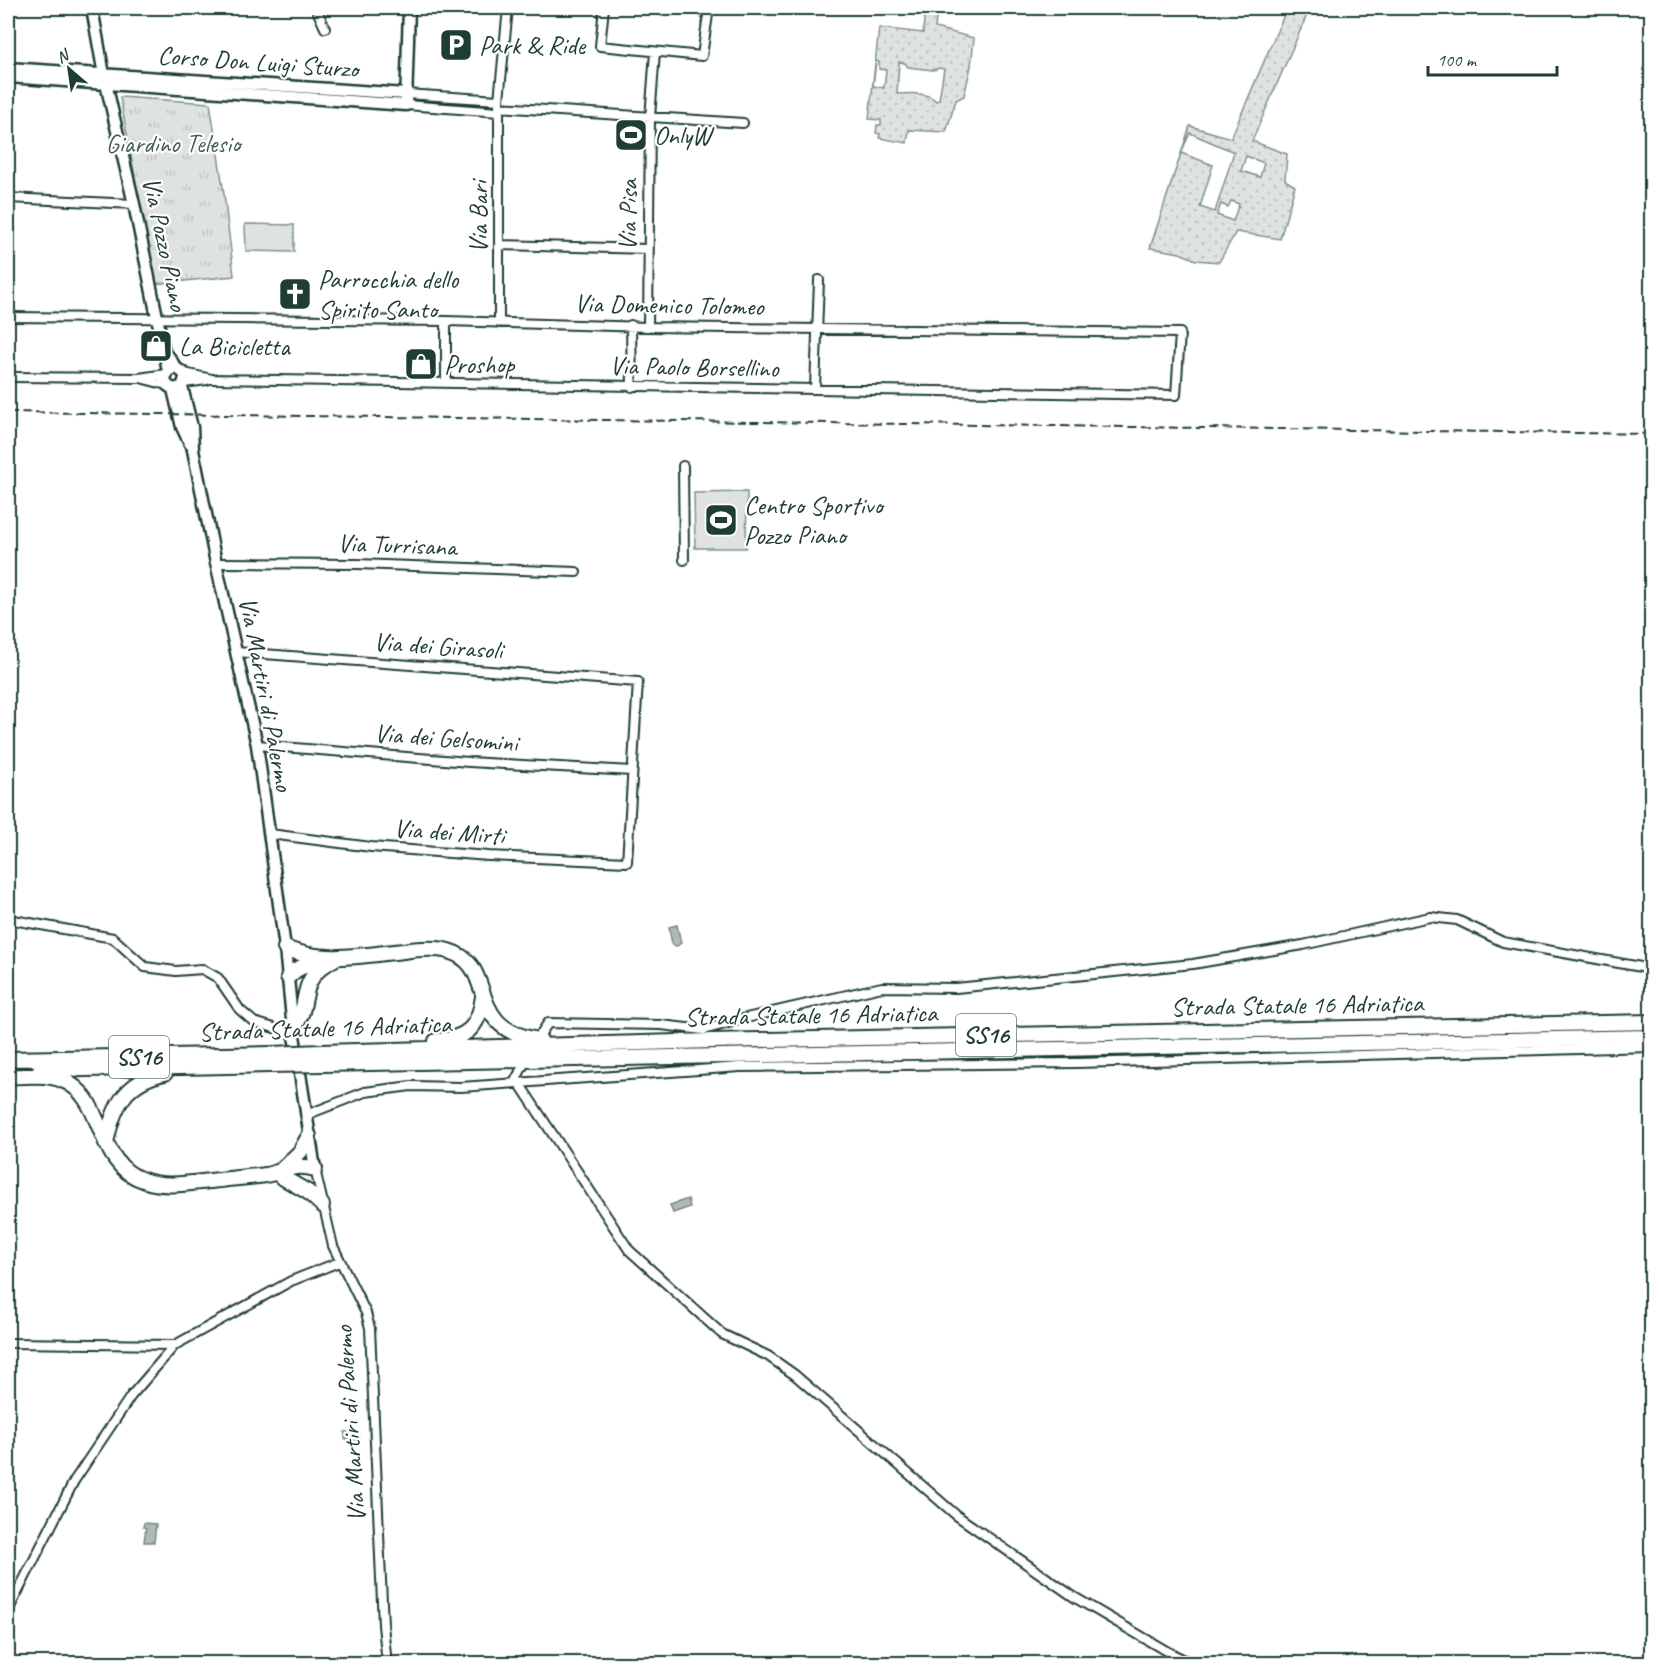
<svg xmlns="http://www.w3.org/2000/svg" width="1659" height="1671" font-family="Caveat,sans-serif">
<defs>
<pattern id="park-tufts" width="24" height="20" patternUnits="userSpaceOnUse" patternTransform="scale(1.5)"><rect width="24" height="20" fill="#dee3e2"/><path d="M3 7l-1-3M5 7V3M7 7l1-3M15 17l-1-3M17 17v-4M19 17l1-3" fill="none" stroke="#bec4c2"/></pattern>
<pattern id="garden-dots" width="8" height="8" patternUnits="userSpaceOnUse" patternTransform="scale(1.5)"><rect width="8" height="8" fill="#dee3e2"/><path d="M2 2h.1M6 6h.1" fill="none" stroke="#bec4c2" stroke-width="1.8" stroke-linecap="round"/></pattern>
</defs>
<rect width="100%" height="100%" fill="#fff"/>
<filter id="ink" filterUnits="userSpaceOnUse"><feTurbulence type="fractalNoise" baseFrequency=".0167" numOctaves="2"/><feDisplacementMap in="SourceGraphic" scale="12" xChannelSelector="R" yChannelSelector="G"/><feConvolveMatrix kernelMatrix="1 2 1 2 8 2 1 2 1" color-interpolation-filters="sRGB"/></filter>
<g filter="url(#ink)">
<path fill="#dee3e2" stroke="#7e908b" stroke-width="1.5" d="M245 224 294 225V252L246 251Z
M747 492 746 548H695L694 493Z"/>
<path fill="url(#park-tufts)" stroke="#7e908b" stroke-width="1.5" d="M120 97 210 103 224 194 234 276 155 284Z"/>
<path fill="url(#garden-dots)" stroke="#7e908b" stroke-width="1.5" fill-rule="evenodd" d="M925 8H937L935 28 974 38 971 66 964 96 956 100 946 132 909 130 907 143 879 138 880 134 876 133 877 125H881V120L869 119 879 28 923 33ZM876 61 879 62V69L886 70 884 88 873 86ZM899 62 905 63 908 67 933 70 939 68 944 69 939 99 936 101C927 91 908 94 897 94Z
M1287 8H1310L1252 141 1287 154 1285 180 1295 186 1280 239 1236 232 1219 262 1196 260 1180 253 1150 248 1190 126 1231 138ZM1190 133 1234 152 1215 212 1200 207 1213 165 1181 153ZM1246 156 1264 163 1260 177 1241 171ZM1231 201 1239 204 1233 221 1217 215 1221 204 1228 207Z"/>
<path fill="#afbab7" stroke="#758883" stroke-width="1.5" d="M677 925 681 943 677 946 672 945 669 927Z
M688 1199 690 1207 673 1213 670 1205Z
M359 1432V1444H354L352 1439H345V1432Z
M144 1523 156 1524 154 1542H144L146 1528 143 1527Z"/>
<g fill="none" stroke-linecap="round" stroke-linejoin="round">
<defs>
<path id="street" d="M316 8 325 28
M604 8 600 46 702 56 709 8
M406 94 499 100
M406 105 499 112
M499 107 743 123
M8 198 134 204
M499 245 648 249
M8 317 446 321 648 327 1180 333 1176 395 212 379 184 373
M499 323V100L508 8
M631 325 632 387
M648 327 650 118 655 52
M8 377 139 378 166 374
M144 379 167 385
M184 383 207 380
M446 383V321
M815 389 819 280
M683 466 684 560
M216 563 357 564 576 572
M236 652 638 682 627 862 489 856 371 847 270 834
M257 745 469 762 632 771
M8 919 113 938 145 967 176 971 202 969 218 978 240 1010 254 1022 281 1030 293 1029
M540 1035 548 1023 661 1025 704 1030 746 1018 882 987 956 988 1193 964 1303 945 1430 917 1457 920 1503 942 1652 969
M514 1083 523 1066
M519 1083 629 1250 722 1334 768 1356 795 1375 956 1515 1074 1597 1168 1652 1193 1664
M306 1115 365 1092 411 1086 461 1087 740 1067 1077 1063 1652 1047
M315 1169 333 1246 366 1313 370 1328 383 1625 387 1664
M8 1343 175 1345 291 1281 339 1262
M8 1611 74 1481 131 1396 175 1345"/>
<path id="secondary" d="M92 8 104 75 134 204 168 371
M8 68 406 94
M8 77 406 105 409 8
M169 357 176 368 184 373 185 378 182 387 173 389 167 385 165 379 169 370 176 368
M182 387 192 427 193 450 216 563 257 745 285 948 293 1029 315 1169
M173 389 182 427 190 444"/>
<path id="highway" d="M285 948C323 964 363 955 403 951 417 949 434 947 448 951 500 965 461 1029 540 1040
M288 977 296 970 321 957
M293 1029C314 1002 293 980 336 958
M436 1041C467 1039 479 1027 483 997
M321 1052 712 1041 1652 1022
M8 1059 271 1054
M323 1064 1652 1037
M40 1070 270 1065
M8 1076C25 1077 46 1073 62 1080 106 1096 94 1164 143 1180 167 1189 195 1182 220 1180 235 1178 251 1177 266 1175 285 1171 294 1163 315 1169
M106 1143C113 1107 125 1081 165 1073
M282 1169 300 1152 309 1136
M280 1176 308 1192 322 1205"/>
</defs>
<use href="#street" stroke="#1f3d34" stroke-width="12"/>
<use href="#secondary" stroke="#1f3d34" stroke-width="15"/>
<use href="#highway" stroke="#1f3d34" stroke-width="18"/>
<use href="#street" stroke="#fff" stroke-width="8"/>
<use href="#secondary" stroke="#fff" stroke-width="10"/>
<use href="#highway" stroke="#fff" stroke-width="14"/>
<path stroke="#1f3d34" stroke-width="2" stroke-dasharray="9 4.5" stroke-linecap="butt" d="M8 412 1652 434"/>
<defs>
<path id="highway-bridge" d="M271 1054 321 1052
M270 1065 323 1064"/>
</defs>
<use href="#highway-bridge" stroke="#1f3d34" stroke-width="18" stroke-linecap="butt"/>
<use href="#highway-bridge" stroke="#fff" stroke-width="14"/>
</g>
</g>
<defs>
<symbol id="parking-square" viewBox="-11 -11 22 22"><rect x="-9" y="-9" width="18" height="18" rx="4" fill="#1f3d34" stroke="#fff"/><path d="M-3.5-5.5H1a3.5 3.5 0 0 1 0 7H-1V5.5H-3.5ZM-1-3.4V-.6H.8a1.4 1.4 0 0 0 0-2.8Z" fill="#fff"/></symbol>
<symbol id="stadium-square" viewBox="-11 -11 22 22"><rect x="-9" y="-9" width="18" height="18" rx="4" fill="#1f3d34" stroke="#fff"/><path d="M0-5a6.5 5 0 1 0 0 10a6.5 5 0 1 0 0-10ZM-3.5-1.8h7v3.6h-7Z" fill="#fff"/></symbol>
<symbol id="church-square" viewBox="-11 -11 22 22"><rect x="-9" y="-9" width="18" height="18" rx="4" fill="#1f3d34" stroke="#fff"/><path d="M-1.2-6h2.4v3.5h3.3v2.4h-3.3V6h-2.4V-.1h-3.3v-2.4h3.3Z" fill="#fff"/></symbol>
<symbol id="shop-square" viewBox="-11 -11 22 22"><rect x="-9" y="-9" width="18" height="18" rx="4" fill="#1f3d34" stroke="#fff"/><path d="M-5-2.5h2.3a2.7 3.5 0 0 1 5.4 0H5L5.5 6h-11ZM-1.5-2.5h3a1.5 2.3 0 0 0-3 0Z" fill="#fff"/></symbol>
</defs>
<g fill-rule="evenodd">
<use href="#parking-square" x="437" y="26" width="38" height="38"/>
<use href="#stadium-square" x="612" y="116" width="38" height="38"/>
<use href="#church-square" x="276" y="275" width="38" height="38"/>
<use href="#shop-square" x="137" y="327" width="38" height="38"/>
<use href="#shop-square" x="402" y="345" width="38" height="38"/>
<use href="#stadium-square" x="702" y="501" width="38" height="38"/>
</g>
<g text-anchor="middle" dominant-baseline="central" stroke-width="4.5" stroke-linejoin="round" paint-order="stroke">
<g fill="#fff" stroke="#627771" stroke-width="1.5">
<rect x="956" y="1014" width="60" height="42" rx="4.5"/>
<rect x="109" y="1036" width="60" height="42" rx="4.5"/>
</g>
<g font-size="24" font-weight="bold" fill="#1f3d34">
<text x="986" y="1035">SS16</text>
<text x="139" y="1057">SS16</text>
</g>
<g font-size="26" fill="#1f3d34" stroke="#fff" text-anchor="start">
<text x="479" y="45">Park &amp; Ride</text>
<text x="654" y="135">OnlyW</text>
<text x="318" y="279">Parrocchia dello<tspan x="318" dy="30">Spirito Santo</tspan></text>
<text x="179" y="346">La Bicicletta</text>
<text x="444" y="364">Proshop</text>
<text x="744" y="505">Centro Sportivo<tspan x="744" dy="30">Pozzo Piano</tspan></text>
</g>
<g font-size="26" fill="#1f3d34" stroke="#fff">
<text transform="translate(258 62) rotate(4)">Corso Don Luigi Sturzo</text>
<text transform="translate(628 215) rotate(-89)">Via Pisa</text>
<text transform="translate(478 217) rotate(-90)">Via Bari</text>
<text transform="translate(165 244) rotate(78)">Via Pozzo Piano</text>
<text transform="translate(669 305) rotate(1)">Via Domenico Tolomeo</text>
<text transform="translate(694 367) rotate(1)">Via Paolo Borsellino</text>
<text transform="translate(397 545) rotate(2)">Via Turrisana</text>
<text transform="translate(438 646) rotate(4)">Via dei Girasoli</text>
<text transform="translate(266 694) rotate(79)">Via Martiri di Palermo</text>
<text transform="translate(446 738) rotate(4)">Via dei Gelsomini</text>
<text transform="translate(449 832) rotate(4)">Via dei Mirti</text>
<text transform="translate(1297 1005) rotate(-1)">Strada Statale 16 Adriatica</text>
<text transform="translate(811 1015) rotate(-1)">Strada Statale 16 Adriatica</text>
<text transform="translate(325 1028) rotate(-2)">Strada Statale 16 Adriatica</text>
<text transform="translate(350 1424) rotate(-94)">Via Martiri di Palermo</text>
</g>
<g font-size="26" fill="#455e57" stroke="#fff">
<text x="173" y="143">Giardino Telesio</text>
</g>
</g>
<rect width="1659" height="1671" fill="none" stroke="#fff" stroke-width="30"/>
<rect x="15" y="15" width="1629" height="1641" fill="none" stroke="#1f3d34" stroke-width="2" filter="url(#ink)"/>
<g transform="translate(69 69) rotate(331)" stroke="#ffffff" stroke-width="4.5" paint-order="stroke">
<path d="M0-4.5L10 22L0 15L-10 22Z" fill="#1f3d34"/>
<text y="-9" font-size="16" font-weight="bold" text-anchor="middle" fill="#1f3d34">N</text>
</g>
<path d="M1428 66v9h129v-9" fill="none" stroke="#1f3d34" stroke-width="3"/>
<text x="1437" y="66" font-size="18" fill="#1f3d34" stroke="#ffffff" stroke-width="4.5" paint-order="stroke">100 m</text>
</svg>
